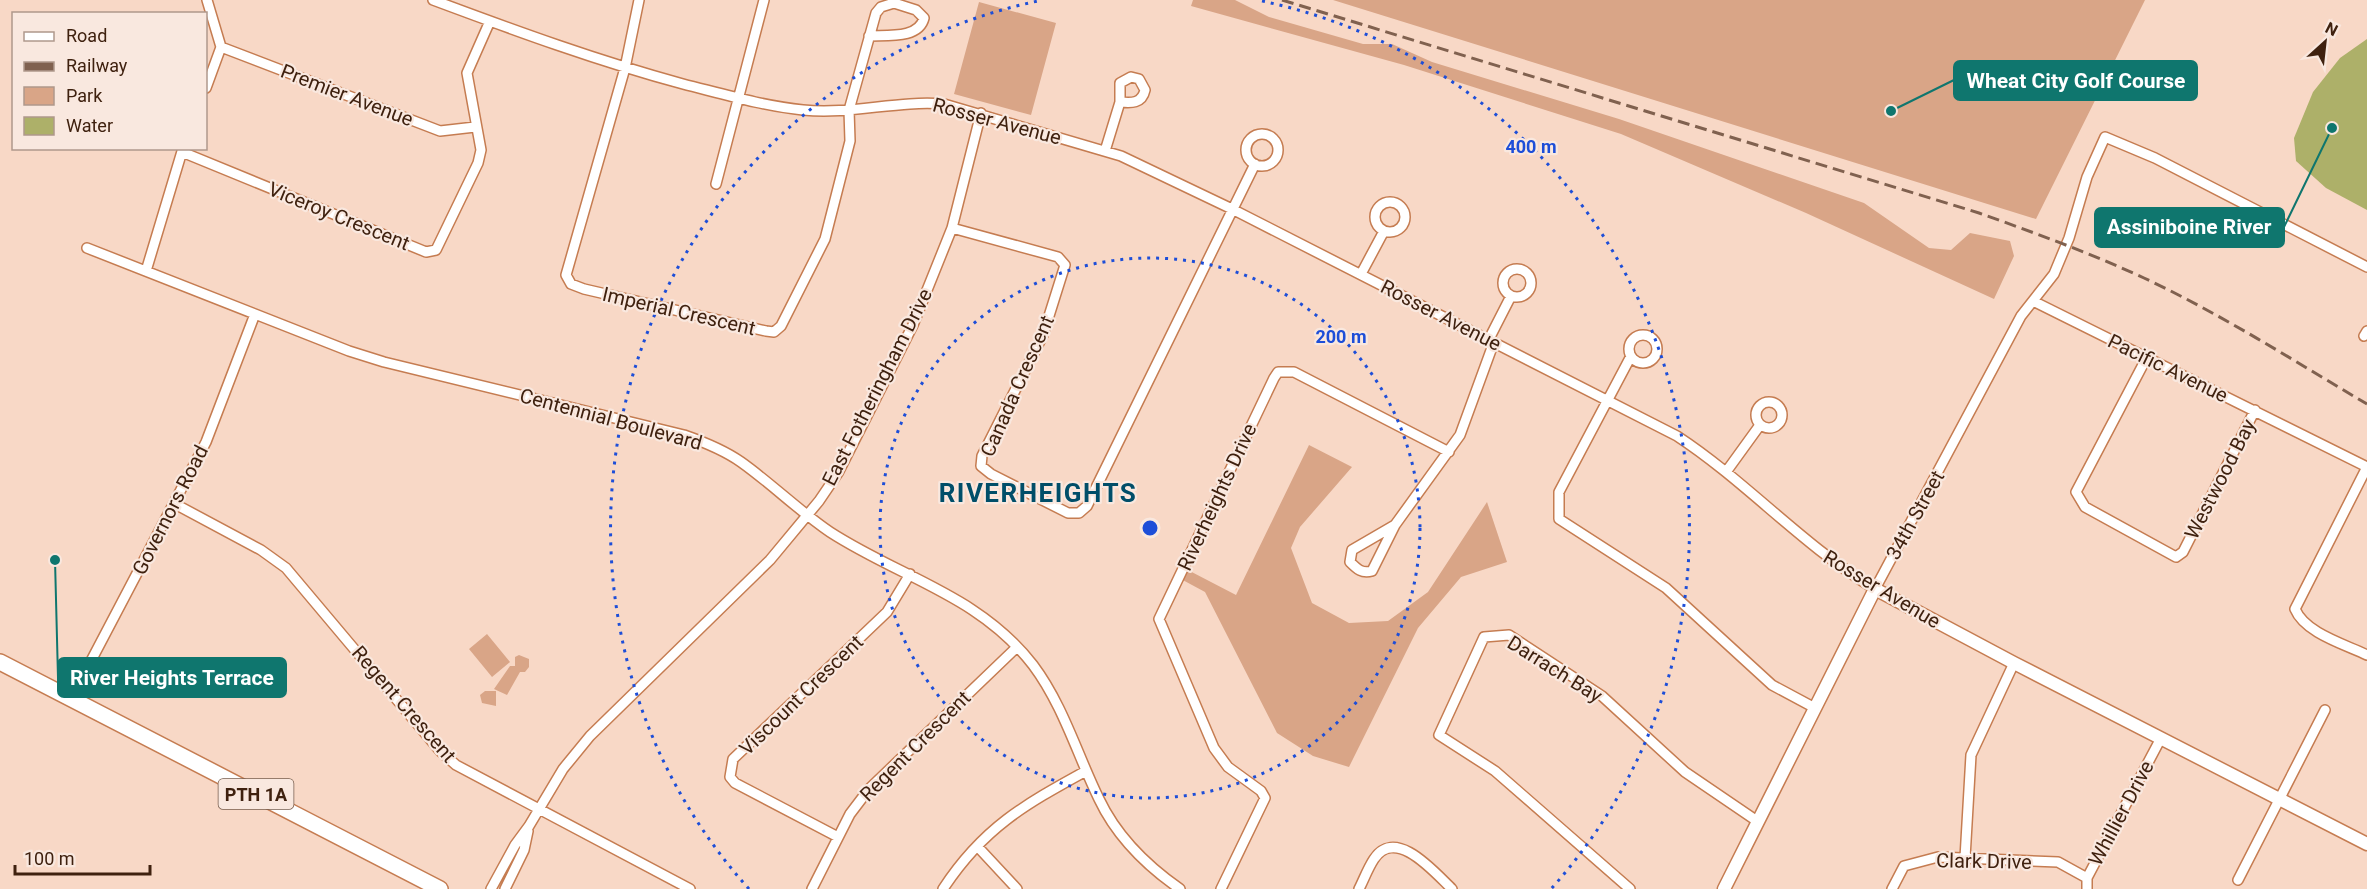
<svg xmlns="http://www.w3.org/2000/svg" width="2367" height="889" font-family="Roboto,sans-serif">
<rect width="100%" height="100%" fill="#f8d8c6"/>
<path fill="#d9a587" d="M1193 0H1235L1269 17 1363 44H1392L1432 62 1619 119 1864 203 1929 248 1951 250 1970 233 2010 241 2014 256 1994 299 1806 213 1621 134 1404 65 1191 6Z
M1333 0H2145L2036 219Z
M979 2 1056 23 1031 115 954 94Z
M1309 445 1352 467 1300 527 1291 548 1312 603 1349 623 1388 621 1428 592 1487 502 1507 562 1461 577 1418 628 1349 767 1313 756 1277 733 1205 592 1179 578 1184 568 1236 595Z
M487 634 510 662 492 677 469 649Z
M519 655 529 659V667L525 672H520L507 695 494 689 510 666H515V657Z
M485 691H496V706L482 703 480 695Z"/>
<path fill="#adb069" d="M2367 39V210L2326 188 2296 161 2294 138 2313 92 2340 58Z"/>
<g fill="none" stroke-linecap="round" stroke-linejoin="round">
<defs>
<path id="minor" d="M433 0C516 31 598 61 683 84 723 94 763 106 803 110 851 115 897 100 944 104L1121 156 1232 209 1677 436C1747 482 1802 545 1875 589L2021 316 2054 274 2069 238 2087 177 2105 137 2155 158 2367 267
M639 0 625 68 566 275 571 284 584 289 766 331 774 332 781 326 825 239 850 141 849 110 876 13 881 7 894 3 916 10 924 18C919 39 887 35 869 36
M221 47 440 131 475 127
M206 88 221 47 207 0
M1246 150a16 16 0 1 1 32 0a16 16 0 1 1-32 0Z
M1105 151 1120 102V83L1131 77 1139 79 1145 90C1142 104 1131 103 1120 102
M182 152 426 252 436 250 478 163 481 150 467 73 490 21
M716 184 764 0
M1375 217a15 15 0 1 1 30 0a15 15 0 1 1-30 0Z
M952 228 1058 257 1065 265 1043 335 982 456 981 466 991 474 1068 513H1079L1087 506 1255 164
M87 248 349 351 384 362 684 435C704 442 724 450 741 462 772 484 799 511 830 532 901 578 979 595 1033 665 1063 705 1077 754 1099 799 1116 835 1147 866 1180 889
M1503 283a14 14 0 1 1 28 0a14 14 0 1 1-28 0Z
M146 271 183 148
M1361 274 1384 231
M2033 301 2367 467
M1629 349a14 14 0 1 1 28 0a14 14 0 1 1-28 0Z
M2364 336 2367 331
M1489 339 1511 296
M1631 356 1559 492V519L1666 588 1772 685 1815 708
M2147 357 2076 492 2085 507 2176 557 2183 552 2255 410
M1756 415a13 13 0 1 1 26 0a13 13 0 1 1-26 0Z
M2367 467 2295 609C2305 633 2344 644 2367 655
M1726 472 1760 425
M175 504 261 550 286 568 440 751 456 765 690 889
M1395 525 1352 550 1350 562C1357 569 1362 574 1372 571L1395 525 1460 435 1494 342
M71 699 206 442 255 314
M838 837 735 783 730 777 733 759 887 612 910 574
M977 846 1017 889
M1965 858 1971 755 2014 663
M2238 880 2325 710
M491 889 515 845 529 826 563 769 590 736 770 560 819 501 838 473 913 325 952 228 981 113
M505 889 524 850 528 831
M812 889 850 814 869 789 1017 647
M943 889C983 828 1024 805 1086 771
M1221 889 1265 798 1261 791 1228 767 1214 748 1159 619 1274 378 1278 372H1294L1449 452
M1359 889C1364 879 1368 868 1374 859 1396 826 1435 873 1452 889
M1630 889 1495 771 1439 735 1484 637 1509 635 1602 696 1685 772 1757 821
M1892 889 1904 866 1938 857 2058 862 2087 878
M2087 889V878L2161 738"/>
<path id="tertiary" d="M1724 889 1875 589 2014 663 2367 844"/>
<path id="primary" d="M0 662 440 889"/>
</defs>
<use href="#minor" stroke="#c57c51" stroke-width="12"/>
<use href="#tertiary" stroke="#c57c51" stroke-width="15"/>
<use href="#primary" stroke="#c57c51" stroke-width="18"/>
<use href="#minor" stroke="#fff" stroke-width="9"/>
<use href="#tertiary" stroke="#fff" stroke-width="12"/>
<use href="#primary" stroke="#fff" stroke-width="15"/>
<path stroke="#80614f" stroke-width="3" stroke-dasharray="12 6" stroke-linecap="butt" d="M1282 0 1979 213C2035 233 2090 253 2144 278 2221 314 2294 361 2367 404"/>
</g>
<g fill="none" stroke="#1d4ed8" stroke-width="3" stroke-dasharray="3 6">
<circle cx="1150" cy="528" r="270"/>
<path d="M749 889A539 539 0 0 1 1038 1M1262 1A539 539 0 0 1 1551 889"/>
</g>
<g text-anchor="middle" dominant-baseline="central" stroke-width="4.5" stroke-linejoin="round" paint-order="stroke">
<rect fill="#f9e8df" stroke="#775d4d" stroke-width="1.5" x="218.5" y="779" width="75" height="30" rx="4.5"/>
<g font-size="18" font-weight="bold" fill="#3f210f">
<text x="256" y="794">PTH 1A</text>
</g>
<g font-size="20" fill="#3f210f" stroke="#f9e8df">
<text transform="translate(347 95) rotate(21)">Premier Avenue</text>
<text transform="translate(997 121) rotate(15)">Rosser Avenue</text>
<text transform="translate(339 216) rotate(22)">Viceroy Crescent</text>
<text transform="translate(679 311) rotate(13)">Imperial Crescent</text>
<text transform="translate(1441 315) rotate(27)">Rosser Avenue</text>
<text transform="translate(2168 368) rotate(26)">Pacific Avenue</text>
<text transform="translate(1017 386) rotate(-66)">Canada Crescent</text>
<text transform="translate(877 387) rotate(-63)">East Fotheringham Drive</text>
<text transform="translate(611 419) rotate(15)">Centennial Boulevard</text>
<text transform="translate(2220 479) rotate(-63)">Westwood Bay</text>
<text transform="translate(1217 497) rotate(-65)">Riverheights Drive</text>
<text transform="translate(170 510) rotate(-63)">Governors Road</text>
<text transform="translate(1915 515) rotate(-61)">34th Street</text>
<text transform="translate(1882 589) rotate(31)">Rosser Avenue</text>
<text transform="translate(1555 669) rotate(32)">Darrach Bay</text>
<text transform="translate(801 695) rotate(-44)">Viscount Crescent</text>
<text transform="translate(404 704) rotate(49)">Regent Crescent</text>
<text transform="translate(915 746) rotate(-45)">Regent Crescent</text>
<text transform="translate(2121 813) rotate(-62)">Whillier Drive</text>
<text transform="translate(1984 861) rotate(1)">Clark Drive</text>
</g>
<g font-size="26" font-weight="bold" letter-spacing="1.5" fill="#004e69" stroke="#f9e8df">
<text x="1038" y="493">RIVERHEIGHTS</text>
</g>
</g>
<circle cx="1150" cy="528" r="9" fill="#1d4ed8" stroke="#f9e8df" stroke-width="3"/>
<g font-size="18" text-anchor="middle" font-weight="bold" fill="#1d4ed8" stroke="#f9e8df" stroke-width="4.5" stroke-linejoin="round" paint-order="stroke">
<text x="1531" y="153">400 m</text>
<text x="1341" y="343">200 m</text>
</g>
<path fill="none" stroke="#0f766e" stroke-width="2" d="M1891 111L1954 80M2332 128L2284 227M55 560L58 678"/>
<g fill="#0f766e" stroke="#f9e8df" stroke-width="2">
<circle cx="1891" cy="111" r="6"/>
<circle cx="2332" cy="128" r="6"/>
<circle cx="55" cy="560" r="6"/>
</g>
<g fill="#0f766e" stroke="#0f766e" stroke-width="2">
<rect x="1954" y="61" width="243" height="39" rx="6"/>
<rect x="2095" y="208" width="189" height="39" rx="6"/>
<rect x="58" y="658" width="228" height="39" rx="6"/>
</g>
<g font-size="21" text-anchor="middle" font-weight="bold" fill="#fff">
<text x="2076" y="88">Wheat City Golf Course</text>
<text x="2189" y="234">Assiniboine River</text>
<text x="172" y="685">River Heights Terrace</text>
</g>
<rect x="12" y="12" width="195" height="138" fill="#f9e8df" stroke="#af988c" stroke-width="1.5"/>
<rect x="24" y="32" width="30" height="9" fill="#ffffff" stroke="#af988c" stroke-width="1.5"/>
<text x="66" y="42" font-size="18" fill="#3f210f">Road</text>
<rect x="24" y="62" width="30" height="9" fill="#80614f" stroke="#af988c" stroke-width="1.5"/>
<text x="66" y="72" font-size="18" fill="#3f210f">Railway</text>
<rect x="24" y="87" width="30" height="18" fill="#d9a587" stroke="#af988c" stroke-width="1.5"/>
<text x="66" y="102" font-size="18" fill="#3f210f">Park</text>
<rect x="24" y="117" width="30" height="18" fill="#adb069" stroke="#af988c" stroke-width="1.5"/>
<text x="66" y="132" font-size="18" fill="#3f210f">Water</text>
<g transform="translate(2325 42) rotate(27)" stroke="#f9e8df" stroke-width="4.5" paint-order="stroke">
<path d="M0-4.5L10 22L0 15L-10 22Z" fill="#3f210f"/>
<text y="-9" font-size="16" font-weight="bold" text-anchor="middle" fill="#3f210f">N</text>
</g>
<path d="M15 865v9h135v-9" fill="none" stroke="#3f210f" stroke-width="3"/>
<text x="24" y="865" font-size="18" fill="#3f210f" stroke="#f9e8df" stroke-width="4.5" paint-order="stroke">100 m</text>
</svg>
